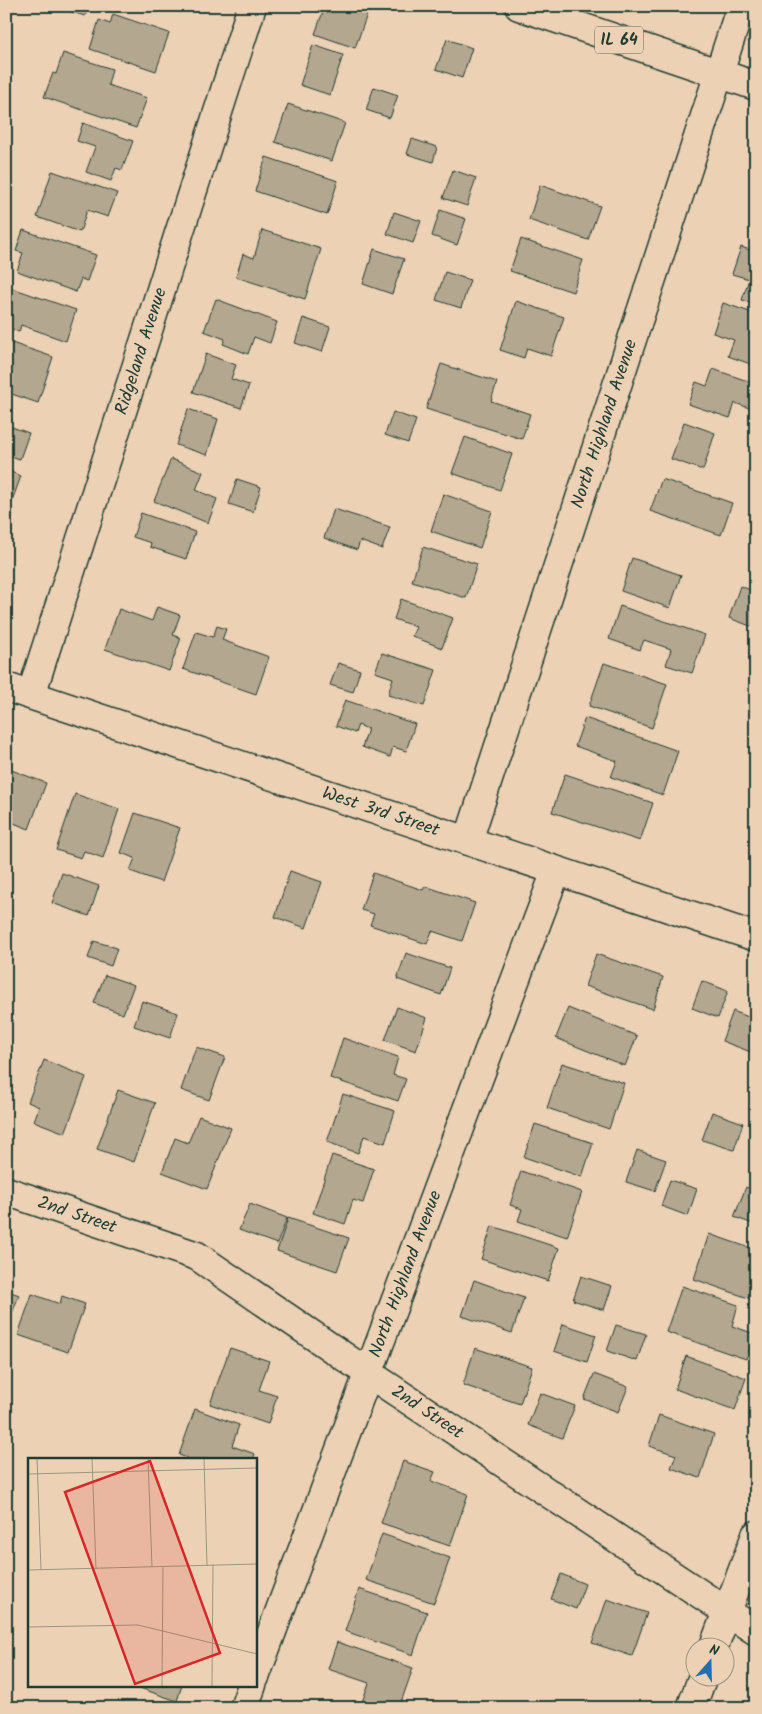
<svg xmlns="http://www.w3.org/2000/svg" width="762" height="1714" font-family="Kalam,sans-serif">
<rect width="100%" height="100%" fill="#edd1b4"/>
<filter id="ink" filterUnits="userSpaceOnUse"><feTurbulence type="fractalNoise" baseFrequency=".02" numOctaves="2"/><feDisplacementMap in="SourceGraphic" scale="10" xChannelSelector="R" yChannelSelector="G"/><feConvolveMatrix kernelMatrix="1 2 1 2 8 2 1 2 1" color-interpolation-filters="sRGB"/></filter>
<g filter="url(#ink)">
<path fill="#b4a790" stroke="#1f3d34" d="M60 6H88L85 16 59 8Z
M325 6H370L355 48 315 34Z
M113 14 169 33 156 71 90 49 99 20 110 24Z
M447 39 472 48 462 78 436 69Z
M313 45 343 55 330 95 300 85Z
M63 53 112 69 108 85 147 98 136 128 44 97 53 73 56 74Z
M374 87 398 95 390 118 366 110Z
M288 104 345 123 332 161 275 142Z
M83 123 133 141 122 170 116 168 111 181 86 172 95 147 77 141Z
M412 139 437 147 433 162 407 154Z
M266 157 338 181 327 215 255 191Z
M453 170 476 178 467 206 443 198Z
M52 171 117 193 108 217 87 210 80 232 37 217Z
M540 185 600 206 588 240 529 220Z
M440 210 466 219 457 245 432 236Z
M394 212 421 221 413 243 387 234Z
M23 230 96 255 87 281 81 279 76 292 17 271 23 253 16 251Z
M262 230 321 249 305 299 236 277 243 254 254 258Z
M521 239 583 260 573 292 510 271Z
M741 247 756 252V304L742 300 749 279 732 274Z
M374 249 404 259 392 294 363 284Z
M445 272 470 280 461 308 436 300Z
M6 286 76 310 66 341 21 325 19 332 6 327Z
M216 299 277 322 270 343 254 337 248 354 223 344 225 339 204 331Z
M516 301 564 317 551 356 527 348 524 358 500 350Z
M723 303 756 314V366L728 356 734 340 713 333Z
M303 318 330 327 322 352 295 343Z
M6 341 53 357 38 403 6 392Z
M206 354 236 365 231 379 249 385 241 408 193 392Z
M441 364 497 382 491 401 530 414 522 439 426 409Z
M713 369 756 384 755 410 735 403 730 418 688 404 696 382 707 386Z
M188 409 218 419 207 455 176 445Z
M393 412 416 420 408 443 385 435Z
M684 422 715 433 703 470 671 459Z
M6 425 29 433 20 459 6 455Z
M465 437 512 454 500 490 452 473Z
M171 459 203 472 196 490 217 499 208 523 154 501Z
M6 470 21 476 9 509 6 508Z
M237 479 261 487 253 512 229 504Z
M662 479 732 503 721 535 650 511Z
M443 494 492 511 480 548 431 531Z
M334 509 390 527 382 549 360 541 357 550 324 538Z
M141 513 195 532 186 559 150 547 151 543 133 537Z
M423 547 477 564 466 598 412 581Z
M632 558 681 575 670 608 621 591Z
M740 586 756 592V628L729 618Z
M401 599 453 618 442 648 412 636 416 627 394 619Z
M620 606 705 635 692 673 666 665 671 649 644 640 640 650 609 639Z
M157 607 180 615 173 635 181 638 169 671 105 649 119 609 152 621Z
M217 626 226 629 222 640 269 657 256 694 183 669 196 632 213 637Z
M382 653 436 670 424 706 388 695 393 678 375 672Z
M338 663 360 670 353 692 330 685Z
M604 663 667 684 652 728 589 706Z
M345 700 415 724 406 751 393 747 390 757 362 747 368 729 358 725 355 733 336 726Z
M585 718 678 751 663 795 611 777 617 761 575 746Z
M6 768 46 783 29 829 6 820Z
M565 774 653 803 640 841 552 812Z
M75 794 119 809 103 858 84 851 81 858 56 850Z
M135 813 180 828 161 882 130 871 135 858 121 853Z
M290 871 322 882 306 928 275 917Z
M62 873 99 886 89 916 52 903Z
M373 873 423 890 425 886 475 903 462 941 432 931 427 944 370 925 374 914 361 910Z
M94 941 117 948 111 966 88 958Z
M406 953 450 968 441 995 397 979Z
M596 954 663 977 653 1009 585 986Z
M105 975 134 985 123 1014 94 1003Z
M702 981 728 991 718 1018 692 1008Z
M142 1001 178 1013 170 1038 134 1026Z
M397 1007 427 1018 416 1051 385 1040Z
M568 1008 637 1036 625 1066 556 1038Z
M733 1011 756 1020V1054L722 1041Z
M343 1038 398 1057 393 1075 406 1079 398 1101 330 1078Z
M196 1047 225 1057 209 1100 181 1090Z
M44 1060 86 1077 65 1133 34 1121 39 1107 28 1102Z
M562 1063 624 1083 609 1129 547 1108Z
M118 1090 155 1103 134 1162 97 1149Z
M343 1094 395 1111 385 1143 364 1136 358 1153 327 1142Z
M712 1112 743 1123 734 1150 702 1140Z
M199 1116 231 1128 207 1189 162 1172 175 1138 188 1143Z
M535 1124 593 1143 582 1177 524 1157Z
M637 1150 666 1160 655 1191 626 1182Z
M332 1155 374 1169 363 1203 353 1200 345 1224 313 1213Z
M521 1171 582 1192 567 1237 518 1221 522 1209 510 1205Z
M670 1180 697 1189 688 1216 661 1206Z
M746 1187 756 1191V1225L734 1217Z
M250 1204 287 1218 277 1244 239 1230Z
M288 1218 349 1238 337 1271 277 1251Z
M492 1226 559 1248 548 1281 481 1259Z
M709 1234 756 1250V1283L751 1299 694 1279Z
M581 1276 612 1286 604 1310 573 1300Z
M474 1280 524 1298 512 1333 462 1316Z
M682 1286 738 1305 732 1326 755 1334 746 1359 666 1332Z
M6 1290 19 1295 6 1329Z
M32 1294 60 1304 62 1296 85 1304 68 1352 18 1335Z
M563 1324 596 1335 587 1362 554 1351Z
M616 1325 646 1334 637 1361 607 1351Z
M230 1348 269 1361 259 1390 277 1396 268 1424 210 1404Z
M475 1348 532 1367 520 1404 463 1385Z
M686 1356 746 1378 735 1410 675 1389Z
M594 1374 628 1387 618 1412 584 1399Z
M540 1393 575 1406 562 1438 528 1425Z
M195 1409 239 1425 232 1446 255 1454 253 1459H190L179 1455Z
M659 1415 714 1434 700 1478 671 1468 676 1455 649 1446Z
M403 1461 435 1472 431 1481 468 1494 450 1546 381 1523Z
M382 1534 450 1558 434 1603 366 1580Z
M561 1574 585 1584 576 1609 551 1599Z
M359 1589 427 1612 413 1655 345 1631Z
M607 1599 647 1613 632 1656 592 1643Z
M337 1642 413 1668 399 1708H380L362 1702 369 1683 328 1669Z
M131 1685H182L177 1701Z"/>
<g fill="none" stroke-linecap="round" stroke-linejoin="round">
<defs>
<g id="minor">
<path id="s1" d="M6 687 756 937"/>
<path id="s2" d="M31 695 252 6"/>
<path id="s3" d="M468 841 741 6"/>
<path id="s4" d="M6 1191 197 1256 368 1373 756 1631"/>
<path d="M714 1646 756 1535"/>
<path id="s5" d="M255 1677 556 871"/>
<path d="M244 1708 252 1685"/>
<path d="M691 1708 703 1676"/>
</g>
<path id="primary" d="M519 6 756 86"/>
</defs>
<use href="#minor" stroke="#1f3d34" stroke-width="31"/>
<use href="#primary" stroke="#1f3d34" stroke-width="31"/>
<use href="#minor" stroke="#edd1b4" stroke-width="28"/>
<use href="#primary" stroke="#edd1b4" stroke-width="28"/>
</g>
</g>
<g text-anchor="middle" dominant-baseline="central" stroke-width="4.5" stroke-linejoin="round" paint-order="stroke">
<rect fill="#edd1b4" stroke="#5d695a" stroke-width="1" x="595" y="26.5" width="48" height="27" rx="4"/>
<g font-size="16" font-weight="bold" fill="#1f3d34">
<text x="619" y="40">IL 64</text>
</g>
<g font-size="18" fill="#1f3d34" stroke="#edd1b4">
<text stroke="none"><textPath href="#s2" startOffset="361">Ridgeland Avenue</textPath></text>
<text stroke="none"><textPath href="#s3" startOffset="439">North Highland Avenue</textPath></text>
<text stroke="none"><textPath href="#s1" startOffset="395">West 3rd Street</textPath></text>
<text stroke="none"><textPath href="#s4" startOffset="75">2nd Street</textPath></text>
<text stroke="none"><textPath href="#s5" startOffset="430">North Highland Avenue</textPath></text>
<text stroke="none"><textPath href="#s4" startOffset="480">2nd Street</textPath></text>
</g>
</g>
<g transform="translate(28 1458)">
<rect width="229" height="229" fill="#edd1b4"/>
<path fill="none" stroke="#9b9681" stroke-width="1" d="M9 0 13 112M64 0 68 111M120 0 124 109M176 0 179 108M0 16 229 10M0 112 229 106M0 169 110 167 229 196M134 228 135 109M184 228 185 107"/>
<path fill="#d62828" fill-opacity="0.15" stroke="#d62828" stroke-width="2.5" d="M122 3 192 195 107 226 37 34Z"/>
<rect width="229" height="229" fill="none" stroke="#1f3d34" stroke-width="2.5"/>
</g>
<rect width="762" height="1714" fill="none" stroke="#edd1b4" stroke-width="25"/>
<rect x="12" y="12" width="737" height="1689" fill="none" stroke="#1f3d34" stroke-width="2" filter="url(#ink)"/>
<g transform="translate(710 1662) rotate(20)"><circle r="24" fill="#edd1b4" stroke="#9b9681"/>
<path d="M0-4L9 19L0 12L-9 19Z" fill="#1f6fb2"/>
<text y="-8" font-size="14" font-weight="bold" text-anchor="middle" fill="#1f3d34">N</text>
</g>
</svg>
